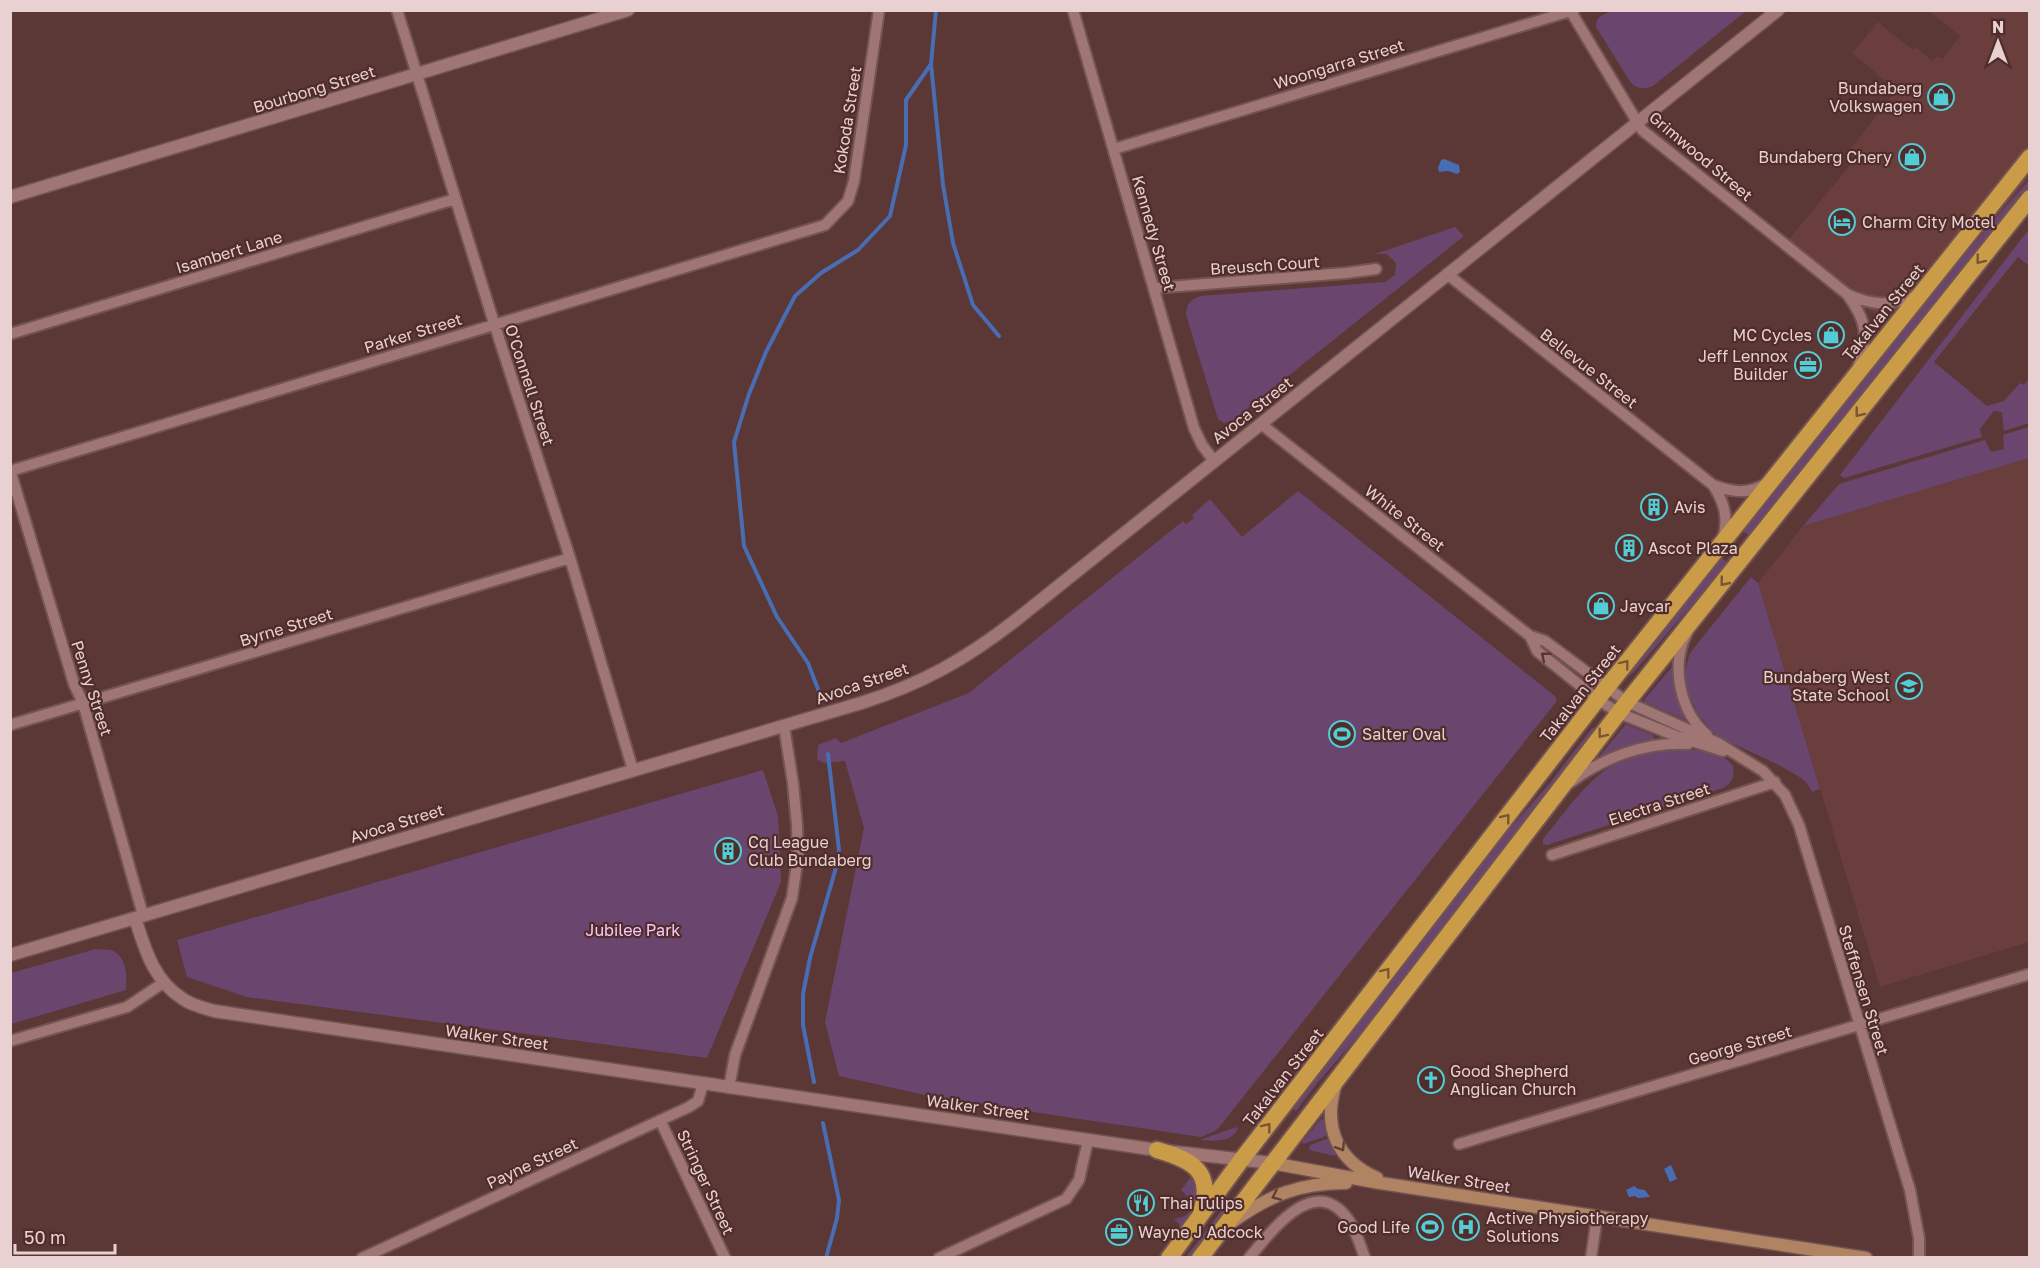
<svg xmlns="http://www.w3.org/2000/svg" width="2040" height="1268" font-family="'Golos Text',sans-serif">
<rect width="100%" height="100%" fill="#5b3736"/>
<path fill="#6a3e3c" d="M1929 11H2029V178L1902 337 1786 243 1855 159 1848 152 1896 90 1852 53 1878 22 1913 50 1915 47 1933 61 1937 56 1942 59 1960 36Z
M2029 458V942L1880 987 1758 583 1803 526Z"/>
<path fill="#6a466f" d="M1614 11V10L1746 11 1653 86C1644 89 1639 90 1631 83L1596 27C1596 15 1604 14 1614 11Z
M2029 180V186L1750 536 1741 530 1925 300Z
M1455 227 1464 236 1233 420 1224 423 1218 419 1186 315C1186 304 1191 299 1201 296L1385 282 1395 275 1396 263 1387 254H1375Z
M2029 229V264L2028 265 2018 257 1934 362 1987 406 2004 401 2020 383 2024 385 2029 378V423L2004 431 2002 412 1994 411 1980 429 1982 437 1844 478 1840 475Z
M2029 427V458L1803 526 1839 484 1985 440 1991 452 2004 449 2003 435Z
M1298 491 1556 697V702L1217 1130 1201 1137 938 1098 839 1076 825 1022 864 828 845 761 824 763 817 759 818 745 836 738 841 743 969 693 1183 521 1186 524 1194 518 1192 515 1210 499 1242 537Z
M1720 557 1728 563 1633 673 1624 679Z
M1751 577 1758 583 1820 789 1812 792 1807 783 1801 778 1779 765 1727 741 1714 733 1698 714 1687 690 1685 674 1689 655 1697 644Z
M1672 667 1678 698 1688 721 1645 702 1644 700Z
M1626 724 1653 735 1654 739 1615 751 1600 758 1599 757Z
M1592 728H1594L1589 739 1382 1009 1318 1082 1296 1111 1292 1108 1474 870 1549 784Z
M1678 749C1697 750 1721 750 1733 766 1735 777 1732 783 1723 788L1547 845 1543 844V839C1569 808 1592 770 1632 756 1646 750 1663 750 1678 749Z
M763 770 778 816 781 882 707 1058 247 997 187 977 177 940Z
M96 949C100 950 107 949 111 950 127 956 127 976 126 990L11 1024V973Z
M1321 1119 1324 1120 1328 1134 1326 1136 1303 1144 1302 1142Z
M1236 1127 1238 1129C1230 1143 1215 1141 1200 1140Z
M1327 1139 1330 1140 1336 1154 1335 1156 1309 1150 1310 1145Z
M1190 1178 1196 1180 1198 1183 1195 1207 1181 1226 1174 1219C1184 1217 1193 1214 1192 1201L1181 1190Z
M1228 1202 1231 1205 1190 1257 1185 1258Z"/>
<path fill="#496db2" d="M1444 159 1459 165 1460 172 1457 174 1448 171 1439 172 1438 168 1441 160Z
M1671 1165 1677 1179 1670 1182 1664 1169Z
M1634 1186 1638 1189 1645 1190 1650 1197 1638 1198 1635 1196 1629 1197 1626 1190Z"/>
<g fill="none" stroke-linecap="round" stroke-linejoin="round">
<path stroke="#496db2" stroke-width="4" d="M931 64 943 185 953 243 973 305 999 336
M821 697 808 663 777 617 744 546 734 442 749 394 766 352 795 296 821 273 858 250 890 216 906 145V100L931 64 936 10
M814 1082 803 1025V994L810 958 835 871 839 850 828 754
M823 1123 839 1200 837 1218 826 1258"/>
<defs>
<path id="minor" d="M397 10 494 323 570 558 633 770
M1073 10 1194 428 1202 445 1214 461
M1570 10 1642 130 1847 294C1867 321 1869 336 1858 367
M1114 149 1574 10
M1447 274 1713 485C1732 492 1749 495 1767 483
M1155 288 1346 273 1376 269
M1847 294C1871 305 1891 307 1915 296
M10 334 455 199
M1261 424 1530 636 1545 641 1627 702 1718 743 1763 771 1785 795 1799 825 1910 1190 1919 1238V1258
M10 470 74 684 83 703 143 915
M10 471 825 225 848 201 854 181 879 10
M1713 485C1724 502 1729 518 1723 538
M1687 633C1670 665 1680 712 1707 735
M1530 636 1537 651 1597 699 1619 713 1676 736 1723 751
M10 725 570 558
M1571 782C1604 757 1646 742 1688 744
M1552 855 1775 782
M10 1041 127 1007 163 983
M729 1088 735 1055 792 898 798 857 797 825 793 783 784 726
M660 1120 725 1258
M1459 1144 2030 974
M362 1258 689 1107 698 1101 703 1084
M939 1258 1066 1199 1079 1180 1088 1140
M1249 1258C1271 1232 1314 1172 1348 1219 1356 1230 1360 1245 1365 1258
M1591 1258 1597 1217"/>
<path id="tertiary" d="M10 197 628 10
M135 918C145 949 153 980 183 999 191 1005 204 1008 214 1011L1157 1150 1272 1163
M10 955 861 703C922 684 966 659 1016 620L1778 10"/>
<path id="secondary" d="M1335 1087C1323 1128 1338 1161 1377 1178
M1272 1163 1374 1182 1866 1258
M1232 1222C1270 1195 1299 1183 1346 1183"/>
<path id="trunk" d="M1157 1150C1192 1160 1214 1171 1201 1212
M1169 1258 1242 1159 1607 687 2030 157
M1200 1258 1627 702 2030 198"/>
</defs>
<use href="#minor" stroke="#725453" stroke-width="14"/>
<use href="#tertiary" stroke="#725453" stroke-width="15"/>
<use href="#secondary" stroke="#725453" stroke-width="15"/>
<use href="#trunk" stroke="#725453" stroke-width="20"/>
<use href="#minor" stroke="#9f7673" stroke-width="10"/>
<use href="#tertiary" stroke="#9f7673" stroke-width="12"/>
<use href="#secondary" stroke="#b08463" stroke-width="12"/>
<use href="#trunk" stroke="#cb9c48" stroke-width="16"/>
</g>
<defs><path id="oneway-chevron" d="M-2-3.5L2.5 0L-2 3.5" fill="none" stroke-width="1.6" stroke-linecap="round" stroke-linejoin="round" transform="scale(1.5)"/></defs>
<g stroke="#7b5435">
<use href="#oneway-chevron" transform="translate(1980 260) rotate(128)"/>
<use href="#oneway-chevron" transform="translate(1859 413) rotate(128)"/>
<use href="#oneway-chevron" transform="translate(1724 582) rotate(129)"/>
<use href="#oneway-chevron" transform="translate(1625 664) rotate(-52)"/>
<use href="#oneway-chevron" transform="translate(1602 734) rotate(128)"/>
<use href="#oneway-chevron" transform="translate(1506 818) rotate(-52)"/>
<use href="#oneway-chevron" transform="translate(1386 972) rotate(-52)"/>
<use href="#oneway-chevron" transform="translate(1267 1127) rotate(-52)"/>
</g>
<use stroke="#583432" href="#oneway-chevron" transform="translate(1545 656) rotate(-140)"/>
<g stroke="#633e36">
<use href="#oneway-chevron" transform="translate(1341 1147) rotate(58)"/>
<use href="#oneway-chevron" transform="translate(1276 1196) rotate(156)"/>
</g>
<defs>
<symbol id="shop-ring" viewBox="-11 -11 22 22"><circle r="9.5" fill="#502d2b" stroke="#52ccd5" stroke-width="1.5"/><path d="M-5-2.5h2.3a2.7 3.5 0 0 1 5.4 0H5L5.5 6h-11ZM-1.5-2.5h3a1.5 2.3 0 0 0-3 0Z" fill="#52ccd5"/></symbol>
<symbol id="hotel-ring" viewBox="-11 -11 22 22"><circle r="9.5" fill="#502d2b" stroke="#52ccd5" stroke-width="1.5"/><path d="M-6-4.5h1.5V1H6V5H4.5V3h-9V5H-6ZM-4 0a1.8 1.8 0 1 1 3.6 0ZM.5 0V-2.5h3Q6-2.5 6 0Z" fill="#52ccd5"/></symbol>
<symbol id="office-ring" viewBox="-11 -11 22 22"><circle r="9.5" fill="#502d2b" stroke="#52ccd5" stroke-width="1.5"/><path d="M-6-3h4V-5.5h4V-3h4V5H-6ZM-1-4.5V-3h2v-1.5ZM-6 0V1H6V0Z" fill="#52ccd5"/></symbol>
<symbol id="building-ring" viewBox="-11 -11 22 22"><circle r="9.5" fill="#502d2b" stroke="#52ccd5" stroke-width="1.5"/><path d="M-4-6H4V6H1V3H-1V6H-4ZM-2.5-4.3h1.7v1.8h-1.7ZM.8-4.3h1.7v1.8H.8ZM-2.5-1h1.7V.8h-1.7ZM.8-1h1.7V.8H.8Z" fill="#52ccd5"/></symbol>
<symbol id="school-ring" viewBox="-11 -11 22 22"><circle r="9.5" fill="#502d2b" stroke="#52ccd5" stroke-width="1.5"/><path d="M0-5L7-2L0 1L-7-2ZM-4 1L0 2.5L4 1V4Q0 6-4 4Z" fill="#52ccd5"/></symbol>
<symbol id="stadium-ring" viewBox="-11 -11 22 22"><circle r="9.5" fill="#502d2b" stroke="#52ccd5" stroke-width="1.5"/><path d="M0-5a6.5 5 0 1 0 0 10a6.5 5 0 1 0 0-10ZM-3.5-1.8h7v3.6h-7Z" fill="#52ccd5"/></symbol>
<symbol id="church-ring" viewBox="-11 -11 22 22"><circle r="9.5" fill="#502d2b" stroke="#52ccd5" stroke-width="1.5"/><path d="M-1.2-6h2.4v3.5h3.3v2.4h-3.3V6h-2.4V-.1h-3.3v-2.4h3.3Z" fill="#52ccd5"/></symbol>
<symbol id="restaurant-ring" viewBox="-11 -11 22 22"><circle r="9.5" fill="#502d2b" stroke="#52ccd5" stroke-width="1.5"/><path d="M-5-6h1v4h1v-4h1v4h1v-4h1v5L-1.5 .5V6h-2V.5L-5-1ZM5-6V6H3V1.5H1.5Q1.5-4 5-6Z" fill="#52ccd5"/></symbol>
<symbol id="hospital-ring" viewBox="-11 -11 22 22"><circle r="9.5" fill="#502d2b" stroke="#52ccd5" stroke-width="1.5"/><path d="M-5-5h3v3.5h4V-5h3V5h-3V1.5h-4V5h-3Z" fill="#52ccd5"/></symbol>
</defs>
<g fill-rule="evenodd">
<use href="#shop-ring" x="1926" y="82" width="30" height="30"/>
<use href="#shop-ring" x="1897" y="142" width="30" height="30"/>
<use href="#hotel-ring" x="1827" y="207" width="30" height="30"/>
<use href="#shop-ring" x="1816" y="320" width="30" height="30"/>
<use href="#office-ring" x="1793" y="350" width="30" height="30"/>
<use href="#building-ring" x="1639" y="492" width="30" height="30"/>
<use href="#building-ring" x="1614" y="533" width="30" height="30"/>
<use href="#shop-ring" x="1586" y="591" width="30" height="30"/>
<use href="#school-ring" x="1894" y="671" width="30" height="30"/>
<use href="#stadium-ring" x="1327" y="719" width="30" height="30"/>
<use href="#building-ring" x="713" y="836" width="30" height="30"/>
<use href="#church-ring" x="1416" y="1065" width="30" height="30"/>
<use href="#restaurant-ring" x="1126" y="1188" width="30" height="30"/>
<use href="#stadium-ring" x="1415" y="1212" width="30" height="30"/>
<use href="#hospital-ring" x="1451" y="1212" width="30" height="30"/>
<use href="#office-ring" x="1104" y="1217" width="30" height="30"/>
</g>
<g text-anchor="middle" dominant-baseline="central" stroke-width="4.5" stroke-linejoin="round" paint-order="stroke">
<g font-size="16" fill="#e8d1d0" stroke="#502d2b">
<text transform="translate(1339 64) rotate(-17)">Woongarra Street</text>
<text transform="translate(314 89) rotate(-17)">Bourbong Street</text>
<text transform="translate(847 120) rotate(-81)">Kokoda Street</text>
<text transform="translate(1701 156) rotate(40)">Grimwood Street</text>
<text transform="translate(1154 233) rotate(74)">Kennedy Street</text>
<text transform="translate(229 252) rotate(-17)">Isambert Lane</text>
<text transform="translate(1265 265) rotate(-4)">Breusch Court</text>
<text transform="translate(1883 312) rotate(-51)">Takalvan Street</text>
<text transform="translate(413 333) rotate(-17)">Parker Street</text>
<text transform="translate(1589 368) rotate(38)">Bellevue Street</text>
<text transform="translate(530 385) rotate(72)">O'Connell Street</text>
<text transform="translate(1252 410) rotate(-38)">Avoca Street</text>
<text transform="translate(1405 518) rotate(38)">White Street</text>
<text transform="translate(286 627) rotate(-17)">Byrne Street</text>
<text transform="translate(862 683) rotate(-19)">Avoca Street</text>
<text transform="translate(92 688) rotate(72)">Penny Street</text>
<text transform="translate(1580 693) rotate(-52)">Takalvan Street</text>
<text transform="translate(1659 804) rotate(-18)">Electra Street</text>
<text transform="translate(397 823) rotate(-17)">Avoca Street</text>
<text transform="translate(1864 990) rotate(73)">Steffensen Street</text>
<text transform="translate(497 1037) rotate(8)">Walker Street</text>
<text transform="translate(1740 1045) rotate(-16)">George Street</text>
<text transform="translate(1283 1077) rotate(-52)">Takalvan Street</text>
<text transform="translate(978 1107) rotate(8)">Walker Street</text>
<text transform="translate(532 1163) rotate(-25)">Payne Street</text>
<text transform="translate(1459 1179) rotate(9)">Walker Street</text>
<text transform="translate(706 1182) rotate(65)">Stringer Street</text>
</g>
<g font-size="16" fill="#e8d1d0" stroke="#502d2b" text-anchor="start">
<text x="1922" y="88" text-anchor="end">Bundaberg<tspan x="1922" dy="18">Volkswagen</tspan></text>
<text x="1892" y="157" text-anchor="end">Bundaberg Chery</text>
<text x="1862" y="222">Charm City Motel</text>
<text x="1812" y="335" text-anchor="end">MC Cycles</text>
<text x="1788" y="356" text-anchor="end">Jeff Lennox<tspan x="1788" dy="18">Builder</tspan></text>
<text x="1674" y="507">Avis</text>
<text x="1648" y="548">Ascot Plaza</text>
<text x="1620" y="606">Jaycar</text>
<text x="1890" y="677" text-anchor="end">Bundaberg West<tspan x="1890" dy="18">State School</tspan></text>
<text x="1362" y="734">Salter Oval</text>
<text x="748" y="842">Cq League<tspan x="748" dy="18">Club Bundaberg</tspan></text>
<text x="1450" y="1071">Good Shepherd<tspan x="1450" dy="18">Anglican Church</tspan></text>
<text x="1160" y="1203">Thai Tulips</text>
<text x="1486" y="1218">Active Physiotherapy<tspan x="1486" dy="18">Solutions</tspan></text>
<text x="1410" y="1227" text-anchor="end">Good Life</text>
<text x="1138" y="1232">Wayne J Adcock</text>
</g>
<g font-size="16" fill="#f8c8fe" stroke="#502d2b">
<text x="633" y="930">Jubilee Park</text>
</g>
</g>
<rect width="2040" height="1268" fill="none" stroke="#e8d1d0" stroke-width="24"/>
<g transform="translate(1998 42)" stroke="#502d2b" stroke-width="4.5" paint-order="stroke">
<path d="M0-4.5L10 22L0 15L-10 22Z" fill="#e8d1d0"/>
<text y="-9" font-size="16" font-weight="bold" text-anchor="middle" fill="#e8d1d0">N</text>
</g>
<path d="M15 1244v9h100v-9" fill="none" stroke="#e8d1d0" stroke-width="3"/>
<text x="24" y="1244" font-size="18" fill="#e8d1d0" stroke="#502d2b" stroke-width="4.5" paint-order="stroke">50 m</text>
</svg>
